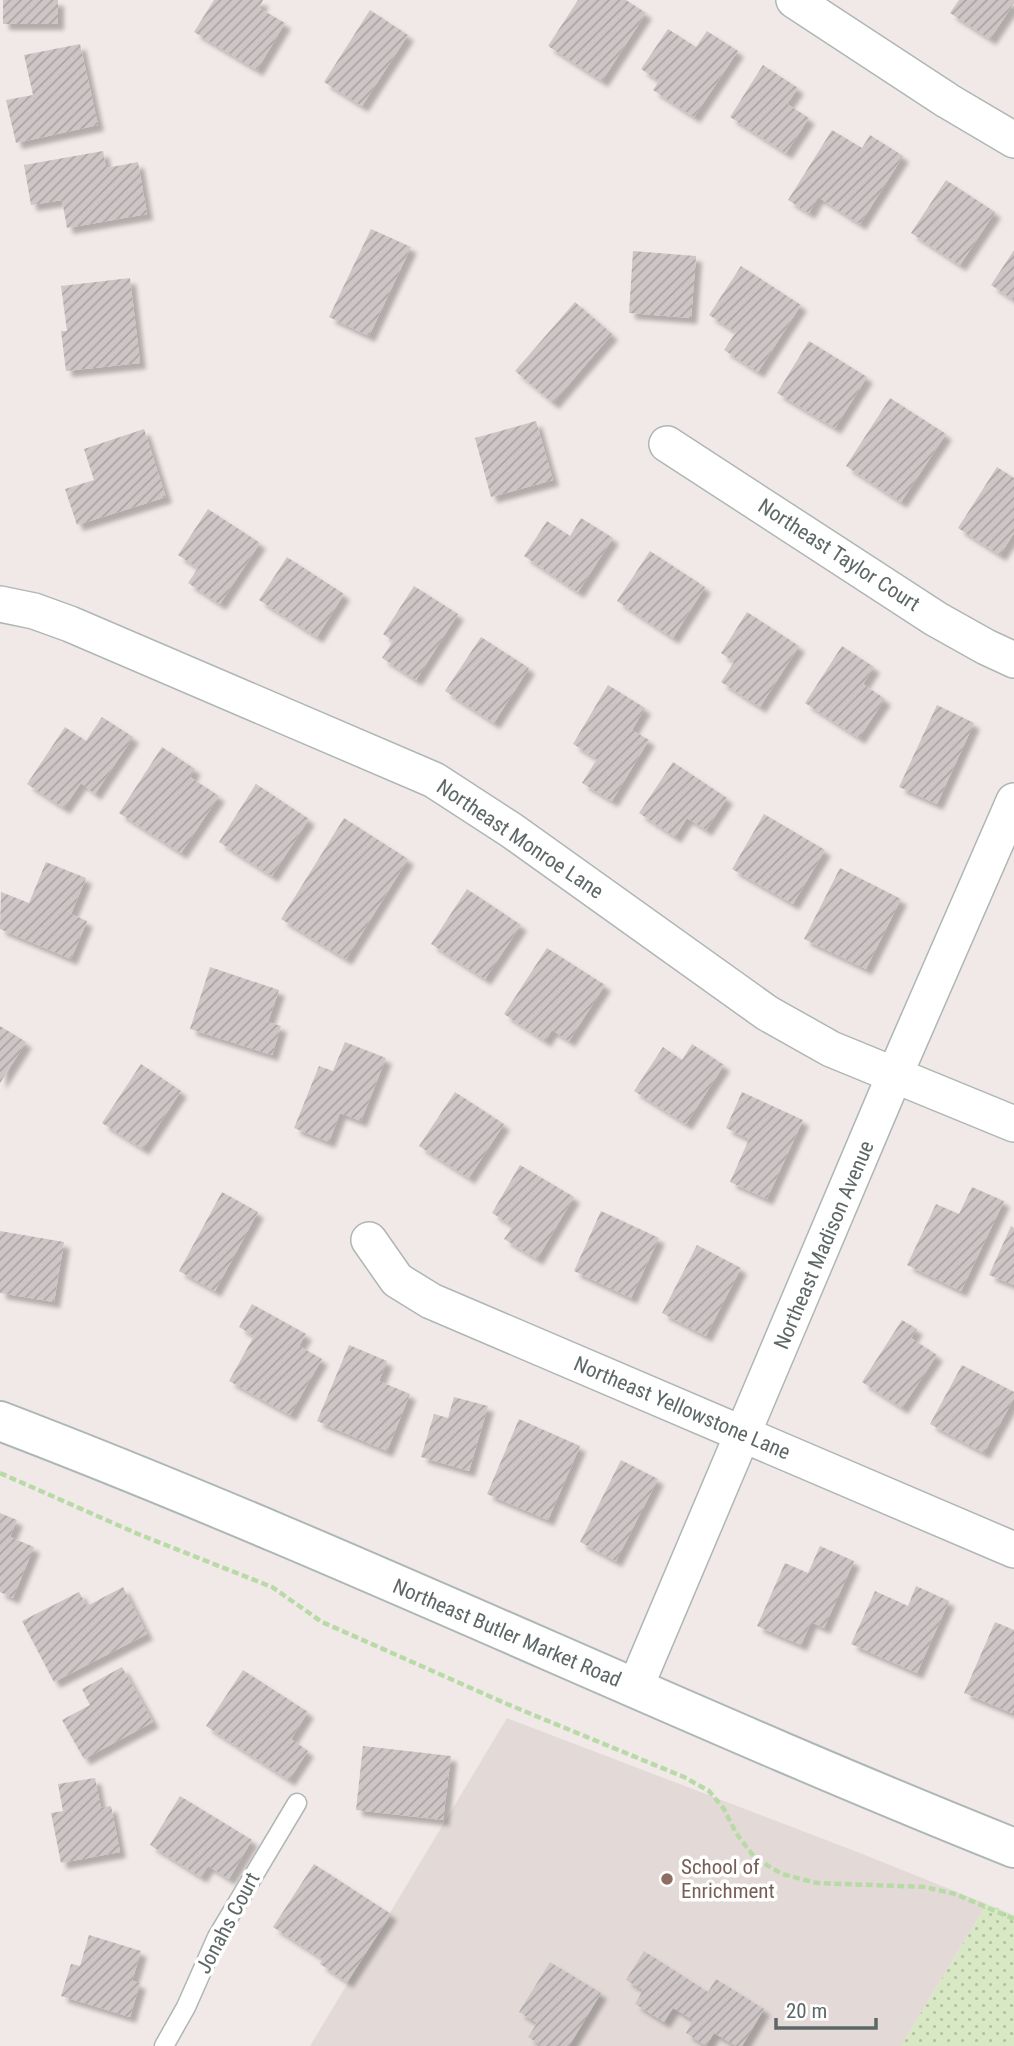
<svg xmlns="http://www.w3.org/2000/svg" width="1014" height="2046" font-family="'Roboto Condensed',sans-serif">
<defs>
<pattern id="grass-dots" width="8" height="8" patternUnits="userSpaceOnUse" patternTransform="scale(1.75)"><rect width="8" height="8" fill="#d9e8c4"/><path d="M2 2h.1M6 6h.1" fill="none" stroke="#b3c0a3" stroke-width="1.8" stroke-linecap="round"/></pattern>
<pattern id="building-hatch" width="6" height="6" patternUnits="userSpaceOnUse" patternTransform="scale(1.75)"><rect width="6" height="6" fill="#cec6c6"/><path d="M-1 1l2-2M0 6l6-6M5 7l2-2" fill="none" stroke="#aaa5a5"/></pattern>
<filter id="shadow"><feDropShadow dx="6" dy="6" stdDeviation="2" flood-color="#0004"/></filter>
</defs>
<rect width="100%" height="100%" fill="#f1e9e7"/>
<path fill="#e3dad8" d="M507 1718 860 1853 987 1904 901 2046H310Z"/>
<path fill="url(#grass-dots)" d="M987 1904 1014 1915V2046H901Z"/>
<path fill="url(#building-hatch)" filter="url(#shadow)" d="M3 0H58V24H3Z
M214 0H263L259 8 285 23 257 70 194 32Z
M578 0H626L646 13 602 81 548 46Z
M959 0H1014V3L990 39 950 13Z
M370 10 408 35 362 106 324 82Z
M668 29 696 47 707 31 738 51 694 117 653 90 659 81 641 69Z
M80 44 98 125 16 143 6 100 33 95 24 55Z
M763 65 798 88 787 104 809 118 786 153 730 117Z
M832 130 862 148 870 135 903 156 860 224 818 197 809 213 788 200Z
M103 151 106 168 138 162 147 214 67 228 62 200 31 205 24 165Z
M946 180 995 212 960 265 911 233Z
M371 229 411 247 369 336 329 317Z
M1014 250V300L991 285Z
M633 251 696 256 691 318 629 313Z
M741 266 801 305 758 372 724 350 736 332 709 315Z
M130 278 140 363 66 371 61 331H67L61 286Z
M575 302 612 334 553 403 515 371Z
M809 341 867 377 835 428 777 393Z
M890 398 946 434 901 502 846 466Z
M536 421 553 480 491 497 475 438Z
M144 429 166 497 77 525 65 489 94 480 84 449Z
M997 467 1014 478V533L1000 555 958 528Z
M208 509 260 543 220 604 188 583 198 568 178 555Z
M581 518 613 538 578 592 524 556 547 521 570 536Z
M650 551 705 587 673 638 617 601Z
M287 557 344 594 317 637 259 600Z
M414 586 458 614 416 680 382 658 393 641 383 634Z
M747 612 799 646 760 707 721 682 734 662 721 653Z
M481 637 529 668 494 723 445 691Z
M842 646 874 667 863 684 885 699 859 738 805 703Z
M608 685 645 708 632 730 649 740 612 801 582 783 597 759 573 744Z
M937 705 974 723 937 804 899 787Z
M102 717 133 737 95 794 81 783 64 808 27 784 65 727 86 741Z
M162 747 195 769 190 777 219 796 181 853 119 813Z
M673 762 727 798 706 830 687 818 675 837 639 813Z
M256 784 309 819 272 876 219 842Z
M764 814 825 850 793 904 732 869Z
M344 818 408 859 346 959 281 919Z
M46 862 86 878 71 914 87 921 71 959 0 929 1 892 29 903Z
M840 868 901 899 866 969 804 939Z
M467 889 521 925 485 979 431 944Z
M547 948 605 985 569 1041 552 1030 545 1041 504 1014Z
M210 967 279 990 268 1022 281 1026 272 1055 190 1029Z
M0 1026 26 1042 0 1083Z
M345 1042 386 1058 361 1121 340 1113 329 1142 294 1128 319 1066 333 1071Z
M692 1044 724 1065 686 1124 634 1091 663 1047 682 1060Z
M141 1064 181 1091 143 1149 102 1123Z
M455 1092 504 1124 469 1178 419 1146Z
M742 1092 803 1120 767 1199 730 1182 749 1139 726 1128Z
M520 1165 574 1197 537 1259 504 1239 513 1226 492 1213Z
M972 1187 1004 1201 961 1291 907 1265 936 1204 959 1214Z
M222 1192 258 1212 215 1291 179 1271Z
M601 1211 659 1238 631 1298 574 1271Z
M1011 1226 1014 1228V1285L989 1275Z
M0 1231 64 1242 54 1302 0 1293Z
M697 1245 741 1268 706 1336 662 1313Z
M252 1304 306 1334 299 1346 322 1359 290 1415 229 1381 254 1336 239 1327Z
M902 1320 917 1329 911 1338 937 1355 902 1408 862 1382Z
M349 1345 387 1361 379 1381 410 1394 387 1451 317 1421Z
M962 1365 1014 1392V1398L984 1453 930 1424Z
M454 1397 488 1406 469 1471 421 1457 434 1414 448 1418Z
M519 1419 580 1446 548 1520 487 1494Z
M621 1460 658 1479 616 1561 580 1542Z
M0 1513 17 1520 10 1537 34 1547 13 1598 0 1592Z
M820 1546 854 1561 824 1628 811 1622 801 1645 757 1626 785 1563 808 1573Z
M916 1586 949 1601 917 1673 851 1644 875 1591 908 1606Z
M123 1587 147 1634 54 1682 22 1621 79 1592 87 1606Z
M995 1622 1014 1630V1708L1012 1713 964 1693Z
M122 1667 153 1722 84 1759 62 1720 90 1705 82 1689Z
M243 1670 308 1712 291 1739 308 1751 289 1780 206 1726Z
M363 1746 451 1756 443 1820 356 1810Z
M95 1778 101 1808 111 1806 120 1852 61 1863 51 1813 63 1811 58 1784Z
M180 1796 252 1840 229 1879 208 1866 201 1877 150 1845Z
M314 1864 391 1914 347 1982 320 1964 323 1959 273 1927Z
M89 1935 141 1951 132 1981 140 1983 130 2017 61 1996 71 1964 80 1966Z
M644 1951 708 1992 716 1979 764 2009 742 2046H736L714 2033 706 2046 686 2033 693 2020 673 2008 664 2022 635 2004 643 1990 626 1980Z
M550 1962 601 1993 569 2046H542L528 2037 537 2023 519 2012Z"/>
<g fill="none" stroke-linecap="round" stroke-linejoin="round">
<defs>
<path id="lane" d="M164 2046 186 2007 217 1937 297 1803"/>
<path id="street" d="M794 0 948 101 1014 140
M667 444 936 619 986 647 1014 660
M0 604 34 611 70 624 434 780 511 830 767 1013 831 1049 1014 1124
M369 1240 397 1280 431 1301 1014 1550
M635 1688 895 1074 1014 801"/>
<path id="secondary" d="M0 1421C343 1552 673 1712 1014 1848"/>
</defs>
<use href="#lane" stroke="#afb6b6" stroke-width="21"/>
<use href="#street" stroke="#afb6b6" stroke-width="38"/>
<use href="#secondary" stroke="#aeb7b7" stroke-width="42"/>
<path stroke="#b8daa7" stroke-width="4.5" stroke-dasharray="7 3.5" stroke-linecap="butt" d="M0 1473 138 1534 272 1587 322 1622 507 1704 684 1777 709 1791 724 1809 736 1833 755 1858 782 1874 817 1883 925 1887 955 1894 1014 1919"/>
<use href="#lane" stroke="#fff" stroke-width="18"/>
<use href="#street" stroke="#fff" stroke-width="35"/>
<use href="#secondary" stroke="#fff" stroke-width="38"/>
</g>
<circle fill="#8d6e63" stroke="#fff" stroke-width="2.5" cx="667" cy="1879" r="7"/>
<g text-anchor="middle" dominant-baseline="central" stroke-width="7" stroke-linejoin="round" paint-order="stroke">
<g font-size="21" fill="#5e6767" stroke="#fff">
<text transform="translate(839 555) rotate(33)">Northeast Taylor Court</text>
<text transform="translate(520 839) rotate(34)">Northeast Monroe Lane</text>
<text transform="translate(824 1245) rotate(-67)">Northeast Madison Avenue</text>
<text transform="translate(682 1408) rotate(23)">Northeast Yellowstone Lane</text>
<text transform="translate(507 1633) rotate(23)">Northeast Butler Market Road</text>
<text transform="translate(228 1923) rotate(-62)">Jonahs Court</text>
</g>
<g font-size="21" fill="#785e54" stroke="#fff" text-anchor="start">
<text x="681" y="1867">School of<tspan x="681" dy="24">Enrichment</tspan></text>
</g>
</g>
<path d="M776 2018v10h100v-10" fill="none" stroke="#5e6767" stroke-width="3.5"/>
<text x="786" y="2018" font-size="21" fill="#5e6767" stroke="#ffffff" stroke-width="5" paint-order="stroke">20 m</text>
</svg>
